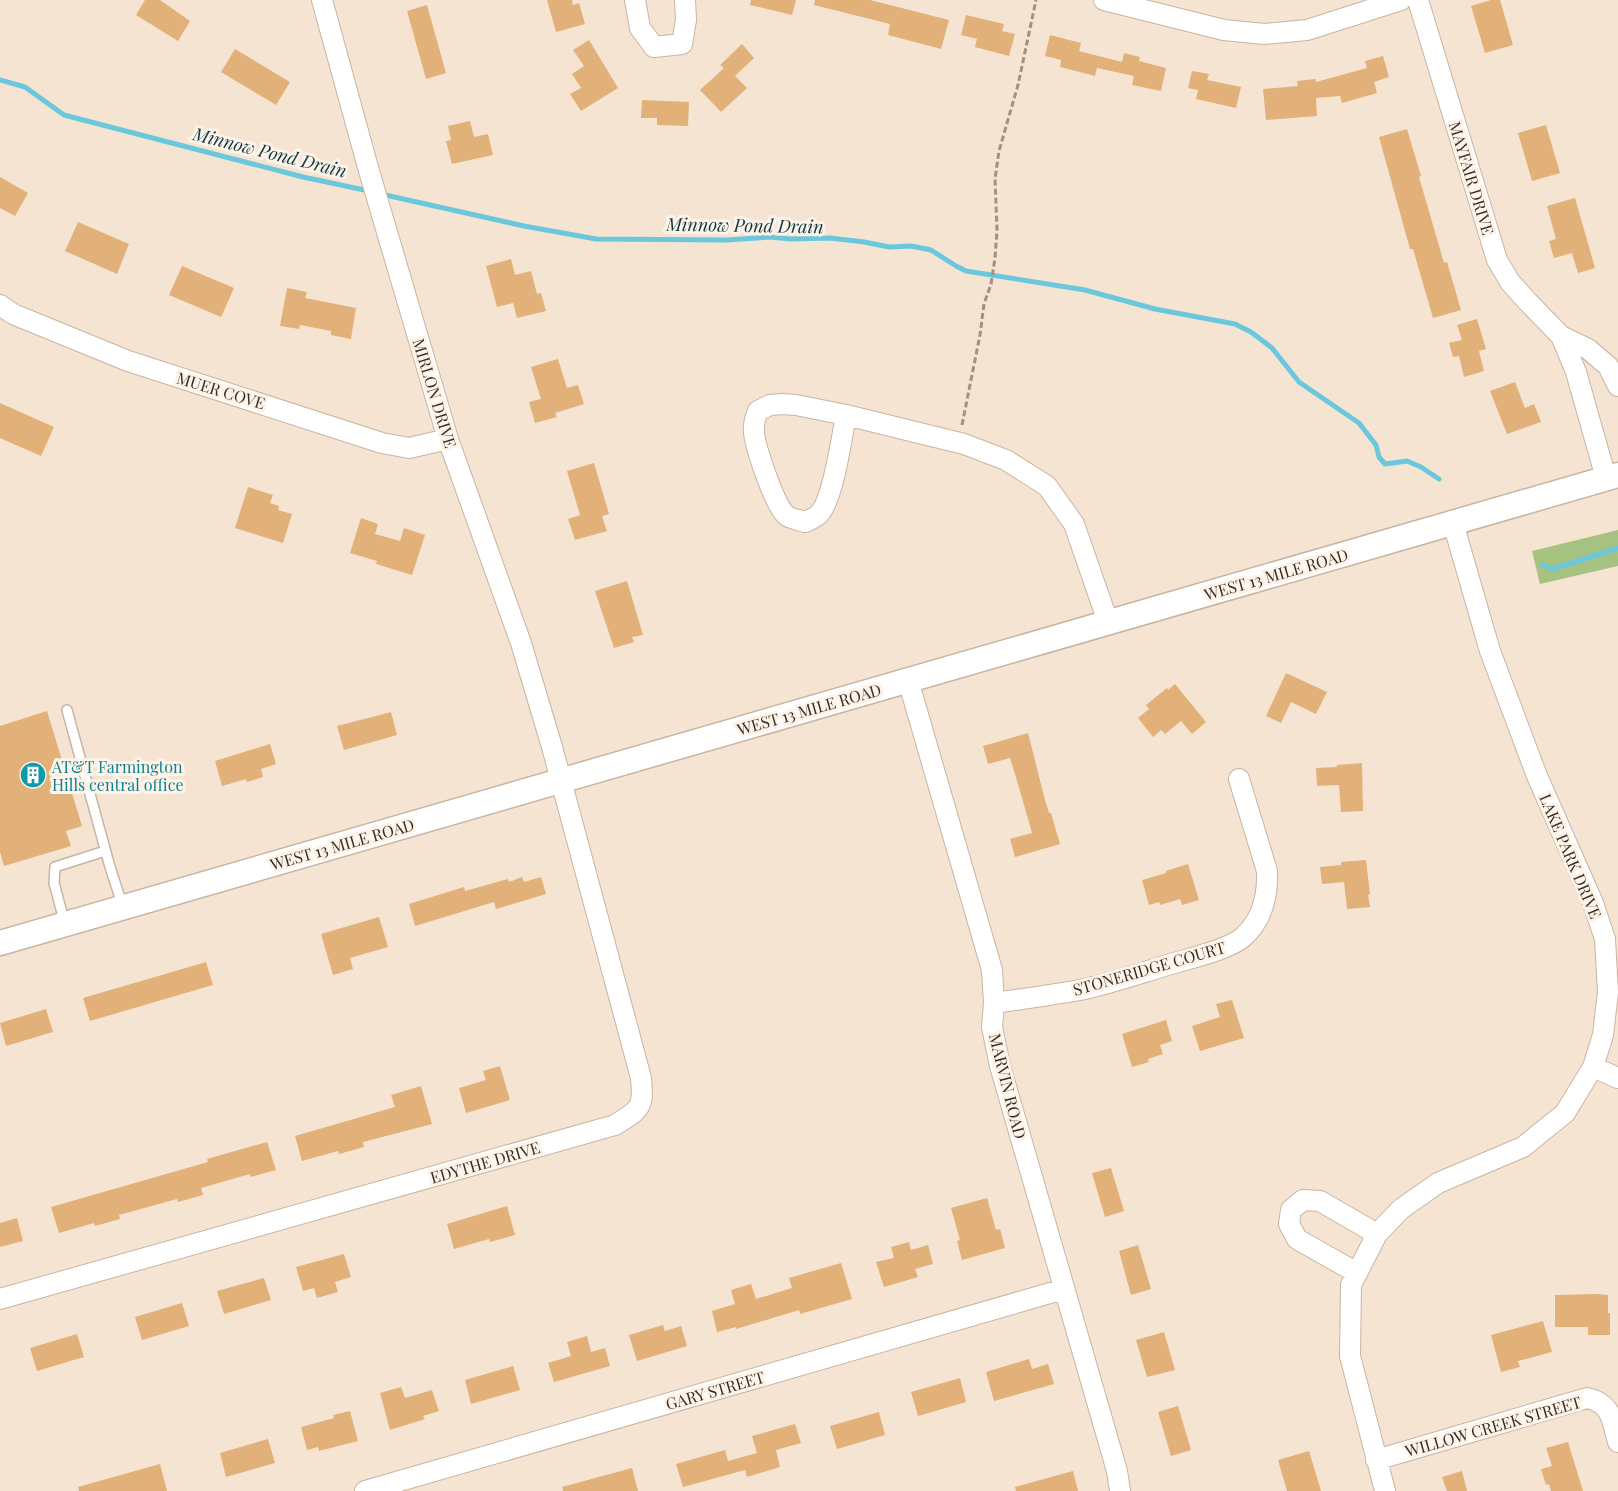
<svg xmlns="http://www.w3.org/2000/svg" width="1618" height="1491" font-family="'Playfair Display',serif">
<rect width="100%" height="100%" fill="#f6e4d2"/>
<path fill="#a6c281" d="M1618 530V566L1540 584 1532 551Z"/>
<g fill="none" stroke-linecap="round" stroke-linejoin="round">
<path stroke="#6bc7dc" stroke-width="5" d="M0 80 25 87 64 115 303 177 369 191
M381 194 524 226 596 239 727 240 770 237 791 239 830 238 864 242 889 247 911 246 931 250 956 266 966 271 1085 290 1155 309 1235 324 1251 332 1272 348 1299 382 1359 423 1376 445 1379 457 1385 464 1407 461 1421 467 1439 479
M1542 565 1553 569 1618 548"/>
</g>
<path fill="#e2b079" d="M145 0H160L190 21 178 41 136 15Z
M547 0H572L573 5 579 3 585 24 556 32Z
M751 0H796L792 15 750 5Z
M815 0H870L949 20 941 49 888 35 890 24 814 5Z
M1491 0H1500L1513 45 1485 53 1471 6Z
M427 5 446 73 426 79 407 11Z
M966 15 1004 24 1002 31 1015 34 1009 56 975 47 977 39 961 35Z
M1050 35 1081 43 1079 51 1122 62 1124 53 1140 57 1139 61 1166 68 1161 91 1132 85 1134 76 1097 68 1095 76 1060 67 1061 60 1045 56Z
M589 40 618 88 581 111 570 94 581 88 572 74 584 66 573 50Z
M742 44 754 58 735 76 747 88 721 112 700 90 724 68 720 65Z
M235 49 290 82 276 105 221 72Z
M1383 56 1389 77 1374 82 1377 93 1342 103 1340 96 1316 98 1317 116 1266 120 1263 89 1298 86 1297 81 1316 79V82L1367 68 1365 61Z
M1192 71 1209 74 1207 80 1241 87 1236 108 1196 99 1198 90 1188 88Z
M642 100 689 102 688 126 657 125V118H641Z
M470 121 474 137 488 134 493 155 452 164 446 141 451 140 448 126Z
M1546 125 1560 173 1532 181 1518 133Z
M1407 129 1421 176 1419 177 1444 263 1447 262 1461 310 1433 318 1413 249H1410L1379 137Z
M0 177 28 193 15 216 0 208Z
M1575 198 1595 268 1578 273 1572 253 1554 258 1549 241 1556 239 1547 206Z
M78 222 129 244 117 274 65 251Z
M511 259 515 275 531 271 537 294 541 293 546 311 517 318 513 303 497 307 486 266Z
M182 266 234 288 221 317 169 295Z
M287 288 307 292 305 298 356 308 351 339 331 335V331L300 325 299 329 280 326Z
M1477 319 1486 349 1479 351 1484 371 1464 377 1459 356 1453 357 1449 343 1462 340 1457 325Z
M558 359 567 388 578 385 584 404 555 413 557 417 535 423 529 402 541 399 531 367Z
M1515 382 1525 408 1534 404 1541 422 1507 434 1490 391Z
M0 403 54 427 41 456 0 438Z
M594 463 609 514 602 516 607 531 575 540 568 519 580 515 567 471Z
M248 487 273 495 270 503 279 506 278 510 292 514 283 543 235 528Z
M361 518 378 524 375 534 400 541 404 528 425 535 412 575 376 564 377 561 350 553Z
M627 581 643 635 632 637 634 642 614 648 595 591Z
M1286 673 1327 692 1316 714 1291 702 1281 723 1266 716Z
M1175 684 1206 722 1192 734 1181 721 1165 734 1161 730 1153 737 1138 718 1149 709 1146 705 1167 688 1168 690Z
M47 711 82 826 66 831 71 846 4 866 0 852V726Z
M391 712 397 735 344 750 337 726Z
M1028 733 1045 800 1049 813H1051L1060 844 1015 857 1010 839 1032 833 1018 784 1010 758 988 764 983 746Z
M270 744 276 764 261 769 263 777 247 782 246 779 222 786 215 761Z
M1362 763 1363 811 1341 812 1339 785 1317 786 1316 768 1337 767V765Z
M1366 860 1370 894 1368 895 1370 907 1347 909 1344 882 1322 884 1320 867 1341 865V862Z
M1188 864 1199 900 1182 905 1180 899 1160 905 1159 902 1149 905 1142 880 1166 873V871Z
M522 877 524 882 541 877 546 894 496 909 494 902 415 926 409 904 464 887 465 891 508 879 509 882Z
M379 917 388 947 350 958 353 969 333 975 321 934Z
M206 962 213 985 90 1021 83 998Z
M1232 1000 1244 1038 1200 1051 1192 1026 1220 1017 1216 1004Z
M46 1009 53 1032 6 1046 0 1023Z
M1166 1020 1172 1041 1160 1045 1163 1054 1148 1059 1149 1062 1132 1067 1122 1034Z
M500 1066 510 1100 466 1113 459 1088 486 1080 483 1071Z
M421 1086 432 1124 363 1142 364 1147 339 1154 338 1151 302 1161 295 1136 395 1107 391 1095Z
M267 1142 276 1170 250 1177V1174L201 1188 203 1195 178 1202 177 1199 119 1215 120 1219 95 1226 94 1223 59 1233 51 1207 208 1162 207 1159Z
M1111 1168 1124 1211 1105 1217 1092 1173Z
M987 1198 996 1230 1000 1229 1005 1248 962 1260 957 1241 960 1240 951 1208Z
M507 1206 515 1235 490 1242 489 1239 454 1249 447 1224Z
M17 1218 23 1241 0 1247V1223Z
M909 1242 911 1250 928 1245 933 1264 915 1269 918 1277 884 1287 876 1262 894 1258 891 1247Z
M1138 1245 1151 1289 1131 1295 1119 1251Z
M344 1254 351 1277 335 1282 338 1292 317 1298 314 1288 303 1291 296 1267Z
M841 1263 852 1299 800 1314 799 1310 736 1329V1327L717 1332 712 1311 735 1304 731 1290 751 1284 756 1299 792 1288 789 1278Z
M264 1278 271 1300 224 1314 217 1291Z
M1598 1294 1608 1295V1313H1610V1335H1588V1327H1555V1295Z
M182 1303 189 1326 142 1340 135 1317Z
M1543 1321 1552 1352 1518 1361 1520 1367 1501 1372 1491 1335Z
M663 1325 665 1331 681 1326 687 1346 637 1361 629 1335Z
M1164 1332 1175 1370 1147 1377 1136 1340Z
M77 1334 84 1357 37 1371 30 1348Z
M587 1336 591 1352 605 1348 610 1366 554 1382 548 1363 571 1356 567 1342Z
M1029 1359 1032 1369 1048 1364 1054 1384 994 1401 986 1372Z
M513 1366 520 1390 471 1404 465 1380Z
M960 1378 966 1402 918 1416 911 1392Z
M401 1387 405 1398 432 1390 439 1411 423 1416 425 1419 390 1430 380 1393Z
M1178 1406 1191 1450 1171 1456 1158 1412Z
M350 1411 358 1441 319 1451 318 1447 307 1450 301 1427 334 1418 333 1415Z
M879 1412 885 1435 837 1449 830 1426Z
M795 1424 801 1443 776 1450 780 1467 747 1477 745 1470 683 1487 676 1464 725 1450 728 1461 757 1453 752 1436Z
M268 1439 275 1463 226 1477 220 1453Z
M1568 1442 1583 1491H1551L1549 1484 1546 1485 1541 1469 1552 1466 1546 1448Z
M1309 1451 1321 1491H1287L1278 1460Z
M160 1464 167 1491H79L78 1487Z
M632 1468 638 1491H563L562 1487Z
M1073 1471 1078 1491H1016L1015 1487Z
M1462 1471 1467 1491H1447L1442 1477Z"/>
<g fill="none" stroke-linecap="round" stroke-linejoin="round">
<defs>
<path id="service" d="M67 710 110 867 123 907
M65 924 54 883 55 867 105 851"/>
<path id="minor" d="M635 0 640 28 654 47 682 44 686 20 685 0
M1104 0 1224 30 1264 34 1307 30 1401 0
M1418 0 1497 260 1510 282 1528 302 1561 336 1588 349 1608 366 1618 386
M0 305 13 314 128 361 382 443 409 448 448 439
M1561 336 1576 372 1606 478
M782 404 796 405 846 415C842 436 833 502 818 515 815 518 809 520 805 522 799 520 792 519 787 516 775 507 756 449 754 433 753 425 755 418 758 411L770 405Z
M846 415 964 444 1006 460 1047 486 1074 524 1108 622
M908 680 992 970 994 1003 992 1027 1000 1066 1117 1471 1120 1491
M994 1003C1023 999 1052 995 1080 990 1113 983 1146 971 1178 962 1196 957 1228 949 1242 938 1262 921 1268 896 1267 871L1239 779
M1593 1067 1618 1078
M1357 1273 1297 1239 1289 1224 1291 1210 1303 1200 1320 1201 1377 1234
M0 1299 615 1125C640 1109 644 1109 641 1078L552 747 521 643 448 439 369 171 322 0
M1376 1460 1587 1398C1612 1403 1612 1421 1618 1442
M365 1491 1064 1289
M1385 1491 1350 1356 1351 1285 1377 1234 1401 1209 1438 1183 1523 1147 1565 1113 1593 1067 1603 1035 1608 992 1605 939 1593 903 1537 776 1490 651 1453 523"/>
<path id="tertiary" d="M0 943 1618 475"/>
</defs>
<use href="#service" stroke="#c7b5a4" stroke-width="12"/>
<use href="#minor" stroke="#c7b5a4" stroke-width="22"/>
<use href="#tertiary" stroke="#c7b5a4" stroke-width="27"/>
<path stroke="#9f9285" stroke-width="3" stroke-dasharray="6 3" stroke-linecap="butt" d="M962 425 980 335 984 304 991 284 995 258 997 230 995 179 999 151 1018 85 1036 0"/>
<use href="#service" stroke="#fff" stroke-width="9"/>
<use href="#minor" stroke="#fff" stroke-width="20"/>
<use href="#tertiary" stroke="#fff" stroke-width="24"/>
</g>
<defs>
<symbol id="building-disc" viewBox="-11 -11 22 22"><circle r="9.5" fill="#0f9aa8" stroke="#fef3e8"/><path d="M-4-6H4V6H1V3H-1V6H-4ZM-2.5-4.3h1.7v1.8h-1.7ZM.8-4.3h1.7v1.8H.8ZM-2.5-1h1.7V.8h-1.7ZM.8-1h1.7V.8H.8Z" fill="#fff"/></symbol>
</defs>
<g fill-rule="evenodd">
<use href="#building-disc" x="18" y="760" width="30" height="30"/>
</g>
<g text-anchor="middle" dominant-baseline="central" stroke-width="6" stroke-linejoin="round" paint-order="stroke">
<g font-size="16" fill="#332c25" stroke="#fef3e8">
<text transform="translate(1472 178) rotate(73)">MAYFAIR DRIVE</text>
<text transform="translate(221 390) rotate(17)">MUER COVE</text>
<text transform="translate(435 393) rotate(73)">MIRLON DRIVE</text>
<text transform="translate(1276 574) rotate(-16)">WEST 13 MILE ROAD</text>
<text transform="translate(809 709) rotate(-16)">WEST 13 MILE ROAD</text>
<text transform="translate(342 844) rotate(-16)">WEST 13 MILE ROAD</text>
<text transform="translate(1571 856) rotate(67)">LAKE PARK DRIVE</text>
<text transform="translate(1149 968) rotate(-16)">STONERIDGE COURT</text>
<text transform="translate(1008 1086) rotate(76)">MARVIN ROAD</text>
<text transform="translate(485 1162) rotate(-16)">EDYTHE DRIVE</text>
<text transform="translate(715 1390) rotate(-16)">GARY STREET</text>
<text transform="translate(1493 1426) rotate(-16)">WILLOW CREEK STREET</text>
</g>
<g font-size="16" fill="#0d838f" stroke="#fef3e8" text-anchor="start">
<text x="52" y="766">AT&amp;T Farmington<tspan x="52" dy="18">Hills central office</tspan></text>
</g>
<g font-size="18" font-style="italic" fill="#0b3841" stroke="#fef3e8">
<text transform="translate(270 152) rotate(14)">Minnow Pond Drain</text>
<text transform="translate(745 225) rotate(1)">Minnow Pond Drain</text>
</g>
</g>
</svg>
